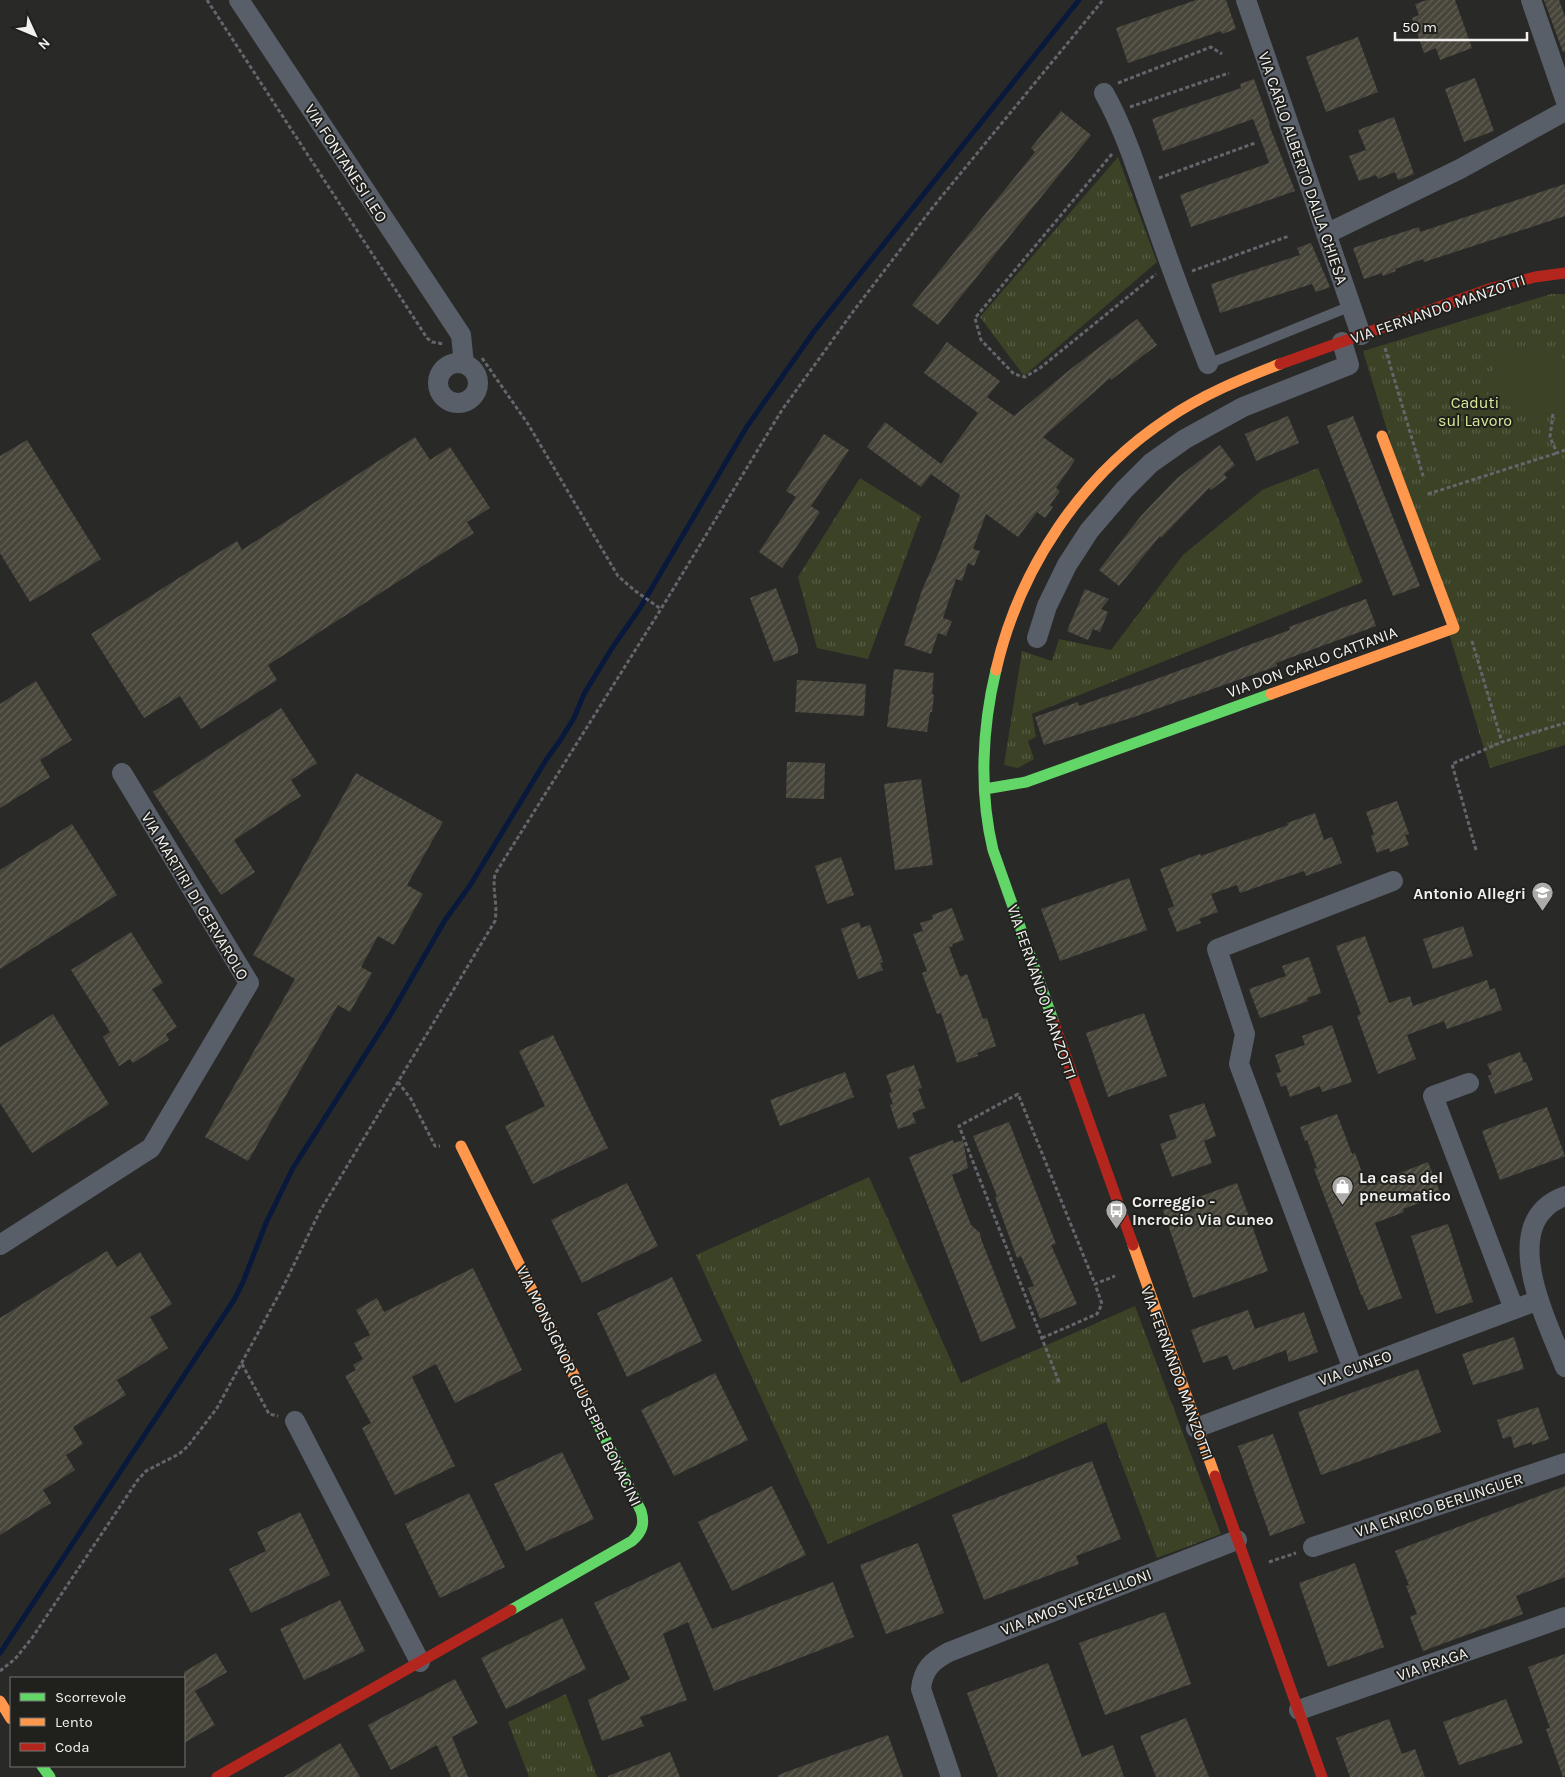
<svg xmlns="http://www.w3.org/2000/svg" width="1565" height="1777" font-family="Karla,sans-serif">
<defs>
<pattern id="grass-tufts" width="24" height="20" patternUnits="userSpaceOnUse" patternTransform="scale(1.25)"><rect width="24" height="20" fill="#3b4226"/><path d="M3 7l-1-3M5 7V3M7 7l1-3M15 17l-1-3M17 17v-4M19 17l1-3" fill="none" stroke="#585e46"/></pattern>
<pattern id="building-hatch" width="6" height="6" patternUnits="userSpaceOnUse" patternTransform="scale(1.25)"><rect width="6" height="6" fill="#47453a"/><path d="M-1 1l2-2M0 6l6-6M5 7l2-2" fill="none" stroke="#626057"/></pattern>
</defs>
<rect width="100%" height="100%" fill="#292928"/>
<path fill="url(#grass-tufts)" d="M1118 157 1157 262 1024 376 980 317Z
M1551 294H1565V745L1490 768 1363 351Z
M1318 468 1363 582 1032 714 1036 737 1028 741 1034 759 1018 768 1004 765 1022 651 1052 661 1059 639 1111 650 1183 555 1262 490Z
M860 478 921 516 868 659 817 648 798 577Z
M869 1177 961 1383 1135 1306 1221 1534 1157 1558 1106 1422 828 1544 696 1255Z
M566 1694 597 1777H529L508 1722Z"/>
<path fill="#3b4226" d="M1498 346 1565 359V417L1487 402Z"/>
<g fill="none" stroke-linecap="round" stroke-linejoin="round">
<path stroke="#08193c" stroke-width="5" d="M0 1653 234 1300 243 1282 266 1223 293 1168 391 1014 445 920 469 887 546 760 561 739 574 718 584 694 612 648 640 608 746 428 815 330 1079 0"/>
</g>
<path fill="url(#building-hatch)" d="M1196 0H1226L1236 29 1222 34 1221 31 1128 63 1116 28Z
M1427 0H1455L1472 48 1440 60 1436 48 1424 53 1412 18 1419 15 1415 4Z
M1544 0H1559L1565 17V52H1563Z
M1358 37 1378 92 1326 112 1306 57Z
M1475 78 1494 131 1464 142 1445 89Z
M1254 79 1270 124 1269 125 1295 191 1191 227 1180 195 1269 163 1265 151 1253 119 1163 151 1152 119 1241 88 1240 84Z
M1061 111 1091 135 938 325 912 305 1035 152 1031 148Z
M1394 117 1414 174 1398 180 1395 172 1378 179 1376 175 1359 181 1349 156 1366 150 1358 130Z
M1565 184V216L1424 262 1423 259 1395 269 1396 271 1383 276 1382 273 1364 279 1353 248 1419 227 1420 232Z
M1311 243 1330 287 1316 292 1312 284 1220 313 1211 284 1300 255 1297 248Z
M1137 319 1157 345 1111 380 1110 378 1043 437 1075 460 1056 488 1060 491 1050 505 1053 507 1045 518 1037 512 1018 537 986 514 973 549 980 551 974 566 968 563 962 581 956 579 943 618 952 621 946 636 938 633 931 654 904 645 922 590 938 554 960 495 931 474 921 487 867 447 885 422 941 464 978 413 924 373 947 342 1000 381 987 397 1014 416 1072 368Z
M1288 416 1299 443 1256 461 1245 434Z
M1353 416 1420 586 1393 596 1327 426Z
M824 434 849 450 811 506 820 512 782 568 759 552 796 497 786 491Z
M415 437 430 460 450 447 490 508 467 522 474 533 268 665 277 680 201 729 180 696 144 718 91 634 237 541 242 550Z
M27 440 101 559 30 602 0 553V456Z
M1220 445 1235 465 1224 474 1227 478 1211 490 1209 488 1161 538 1160 536 1119 586 1099 570 1140 517 1176 479Z
M776 588 798 647V653L774 662 750 598Z
M1085 589 1109 599 1101 609 1108 612 1100 632 1093 629 1088 640 1067 631Z
M1366 599 1376 626 1276 663 1277 666 1263 671 1134 717 1044 745 1035 717 1078 702 1079 706 1159 678 1290 630 1289 627Z
M894 669 934 673 932 694 934 695 932 712H930L927 732 887 727Z
M797 680 866 684 864 716 795 712Z
M36 681 72 740 40 760 50 777 0 808V704Z
M281 708 317 763 291 780 301 796 234 840 255 872 221 895 153 792Z
M787 762 825 763 824 799 786 798Z
M356 773 443 822 407 885 423 894 394 945 378 936 361 967 372 973 350 1012 338 1005 248 1161 205 1137 295 979 253 955Z
M921 779 933 865 895 870 884 784Z
M1397 801 1409 834 1405 835 1409 845 1390 852 1389 848 1377 853 1371 836 1374 834 1366 812Z
M1315 813 1324 840 1332 837 1342 863 1306 876 1304 871 1240 893 1237 885 1211 894 1218 912 1199 919 1201 923 1177 932 1168 909 1174 906 1160 869 1200 854 1201 856 1288 825 1287 823Z
M72 824 117 895 0 969V870Z
M841 857 854 895 827 904 815 866Z
M1129 878 1147 930 1060 961 1041 909Z
M952 908 964 940 952 944 953 946 949 947 960 977 967 974 983 1019 987 1018 996 1046 977 1053 978 1056 957 1063 941 1013 937 1014 922 973 927 971 913 934 923 931 920 923 933 919 932 915Z
M859 922 861 928 870 925 883 962 880 963 883 970 858 979 841 929Z
M1463 926 1473 956 1433 969 1423 939Z
M131 932 163 983 152 989 177 1027 166 1034 169 1040 133 1063 130 1059 119 1066 103 1037 110 1032 71 970Z
M1365 936 1389 1003 1410 996 1413 1006 1487 980 1490 990 1495 988 1502 1010 1447 1029 1444 1021 1407 1035 1416 1059 1378 1074 1357 1016 1361 1014 1336 946Z
M1309 957 1321 993 1307 998 1308 1001 1260 1018 1249 989 1286 976 1282 966Z
M1144 1013 1167 1076 1108 1097 1086 1033Z
M53 1014 109 1104 32 1153 0 1103V1047Z
M1332 1025 1352 1082 1322 1092 1320 1086 1290 1097 1286 1085 1281 1087 1276 1073 1281 1072 1275 1055 1305 1045 1302 1036Z
M553 1035 608 1148 533 1184 505 1126 545 1106 519 1051Z
M1520 1052 1524 1063 1526 1062 1533 1080 1495 1094 1488 1076 1492 1074 1487 1064Z
M914 1065 922 1088 918 1089 925 1108 912 1113 916 1123 898 1129 890 1105 893 1104 889 1093 892 1092 886 1075Z
M845 1072 854 1097 780 1126 770 1100Z
M1204 1103 1216 1136 1204 1141 1212 1163 1172 1177 1160 1144 1177 1138 1169 1115Z
M1547 1107 1565 1156 1500 1180 1482 1131Z
M1337 1114 1352 1154 1355 1153 1367 1186 1428 1162 1441 1195 1403 1209 1404 1212 1375 1223 1402 1298 1368 1310 1362 1295H1361L1353 1272 1314 1169 1317 1168 1307 1140 1305 1141 1300 1127Z
M1009 1122 1056 1244 1051 1245 1077 1304 1040 1319 1028 1288 1034 1286 1021 1256 1017 1258 995 1197 997 1196 973 1136Z
M953 1140 954 1143 963 1140 968 1168 952 1175 971 1225 980 1233 981 1239 1016 1328 981 1342 909 1157Z
M627 1183 658 1246 582 1283 551 1220Z
M1237 1183 1268 1271 1193 1298 1163 1210Z
M1448 1224 1473 1302 1436 1314 1411 1236Z
M107 1251 117 1267 140 1252 172 1304 150 1317 168 1348 117 1380 126 1395 73 1427 83 1444 66 1455 75 1470 43 1490 51 1503 0 1535V1318Z
M473 1268 522 1370 455 1403 436 1364 412 1377 455 1466 395 1495 362 1428 371 1423 345 1376 356 1370 353 1365 363 1359 354 1343 370 1335 356 1310 377 1298 384 1312Z
M672 1277 702 1341 627 1377 597 1313Z
M1248 1310 1255 1329 1304 1312 1318 1352 1289 1362 1286 1350 1233 1370 1227 1355 1203 1363 1191 1330Z
M1514 1337 1524 1369 1473 1385 1462 1354Z
M1418 1369 1441 1432 1321 1475 1298 1412Z
M715 1373 748 1440 674 1476 641 1410Z
M1538 1407 1549 1439 1532 1445V1442L1514 1448 1511 1436 1503 1439 1497 1420Z
M1273 1434 1305 1523 1270 1536 1238 1446Z
M562 1452 594 1519 526 1551 494 1484Z
M1092 1461 1121 1539 1076 1556 1079 1564 984 1600 952 1515Z
M772 1486 806 1555 732 1591 698 1522Z
M1565 1486V1577L1516 1596 1523 1614 1423 1651 1410 1617 1417 1614 1406 1586 1409 1585 1395 1551Z
M469 1493 505 1567 440 1598 405 1524Z
M300 1512 330 1575 251 1613 229 1569 266 1551 257 1532Z
M918 1543 944 1613 886 1634 860 1565Z
M680 1562 712 1629 833 1582 854 1637 714 1691 688 1622 663 1634 687 1700 640 1717 644 1726 602 1741 588 1700 630 1679 594 1603Z
M1355 1563 1384 1647 1328 1667 1299 1583Z
M340 1600 365 1651 304 1680 280 1629Z
M1165 1612 1191 1684 1105 1715 1079 1643Z
M562 1618 586 1669 506 1709 481 1658Z
M216 1653 227 1672 195 1691 215 1725 184 1743V1672Z
M1565 1654V1776L1563 1777 1546 1729 1550 1728 1528 1667Z
M1048 1663 1082 1757 1113 1745 1124 1777H998L967 1693Z
M455 1679 478 1723 452 1737 468 1777H451L437 1745 391 1770 368 1725Z
M1506 1699 1523 1743 1459 1765 1443 1722Z
M1186 1718 1209 1777H1156L1140 1736Z
M1389 1719 1402 1754 1415 1749 1425 1777H1350L1336 1738Z
M888 1735 903 1777H778V1775Z
M340 1743 360 1777H284Z
M670 1752 680 1777H608V1776Z"/>
<g fill="none" stroke-linecap="round" stroke-linejoin="round">
<path stroke="#63666b" stroke-width="3" stroke-dasharray="4 2.5" stroke-linecap="butt" d="M207 0 427 338 432 342 444 344
M1118 83 1211 47 1222 54
M1130 107 1229 73
M1112 154 975 318 981 340 1014 374 1025 377 1040 368 1156 274
M1159 178 1255 143
M1192 271 1289 236
M1385 348 1424 479
M482 358 528 424 618 576 634 590 661 609
M1553 414 1550 437 1557 453 1565 450
M1428 494 1557 453
M1472 641 1502 742 1565 723
M1476 850 1452 764 1502 742
M398 1082 411 1099 435 1146H440
M1042 1338 1097 1314 1102 1304 1095 1284
M242 1364 269 1414 278 1416
M1059 1382 959 1126 1018 1094 1095 1284 1115 1276
M1269 1562 1296 1553
M0 1671 15 1659 32 1638 137 1481 146 1471 179 1454 188 1446 217 1408 284 1285 320 1211 495 921C498 903 492 892 495 874L661 609 782 410 855 309 933 207 1103 0"/>
<path stroke="#595f69" stroke-width="10" d="M1208 364 1351 306"/>
<path stroke="#595f69" stroke-width="20" d="M239 0 461 335 464 364
M1246 0 1361 335
M1531 0 1565 99
M1104 93C1127 134 1140 180 1156 224 1172 271 1190 318 1208 364
M1326 234 1460 169 1565 111
M438 383a20 20 0 1 1 40 0a20 20 0 1 1-40 0Z
M1037 638 1047 606 1067 565 1089 531 1124 490 1151 463 1185 439 1243 407 1349 365 1342 342
M1469 1083 1433 1096 1514 1309
M1565 1196C1495 1222 1547 1321 1565 1367
M0 1245 151 1148 249 983 122 773
M1353 1369 1239 1064 1245 1034 1217 949 1393 881
M295 1421 420 1662
M1196 1428 1539 1300
M1313 1547 1565 1463
M1299 1710 1565 1617
M951 1777 921 1689C923 1669 932 1661 949 1652L1237 1540"/>
<path stroke="#63d668" stroke-width="11" d="M996 670C982 728 979 792 993 850L1054 1023
M985 789 1026 782 1271 694
M511 1610 632 1541C642 1532 645 1524 641 1511L589 1406
M42 1766 50 1777"/>
<path stroke="#ff974d" stroke-width="11" d="M996 670C1019 569 1081 476 1167 419 1202 395 1241 379 1280 364
M1271 694 1454 628 1382 436
M461 1146 589 1406
M1133 1245 1215 1476
M0 1701 11 1719"/>
<path stroke="#b3261e" stroke-width="11" d="M1280 364 1492 288 1535 277 1565 273
M1054 1023 1133 1245
M1215 1476 1322 1777
M217 1777 511 1610"/>
</g>
<defs>
<symbol id="school-pin" viewBox="-11 -11 22 30"><path d="M0 17L-7.5 6A9.5 9.5 0 1 1 7.5 6Z" fill="#acaba9" stroke="#20201d"/><path d="M0-5L7-2L0 1L-7-2ZM-4 1L0 2.5L4 1V4Q0 6-4 4Z" fill="#fff"/></symbol>
<symbol id="shop-pin" viewBox="-11 -11 22 30"><path d="M0 17L-7.5 6A9.5 9.5 0 1 1 7.5 6Z" fill="#acaba9" stroke="#20201d"/><path d="M-5-2.5h2.3a2.7 3.5 0 0 1 5.4 0H5L5.5 6h-11ZM-1.5-2.5h3a1.5 2.3 0 0 0-3 0Z" fill="#fff"/></symbol>
<symbol id="bus-pin" viewBox="-11 -11 22 30"><path d="M0 17L-7.5 6A9.5 9.5 0 1 1 7.5 6Z" fill="#acaba9" stroke="#20201d"/><path d="M-5-6H5V4H4V6H2V4H-2V6H-4V4H-5ZM-3.5-4V0h7V-4ZM-3.5 1.2v1.5H-2V1.2ZM2 1.2v1.5H3.5V1.2Z" fill="#fff"/></symbol>
</defs>
<g fill-rule="evenodd">
<use href="#school-pin" x="1530" y="880" width="25" height="34"/>
<use href="#shop-pin" x="1330" y="1174" width="25" height="34"/>
<use href="#bus-pin" x="1104" y="1198" width="25" height="34"/>
</g>
<g text-anchor="middle" dominant-baseline="central" stroke-width="4" stroke-linejoin="round" paint-order="stroke">
<g font-size="16" fill="#f2f1ef" stroke="#20201d">
<text transform="translate(346 163) rotate(57)">VIA FONTANESI LEO</text>
<text transform="translate(1303 168) rotate(71)">VIA CARLO ALBERTO DALLA CHIESA</text>
<text transform="translate(1438 309) rotate(-19)">VIA FERNANDO MANZOTTI</text>
<text transform="translate(1312 662) rotate(-20)">VIA DON CARLO CATTANIA</text>
<text transform="translate(195 896) rotate(59)">VIA MARTIRI DI CERVAROLO</text>
<text transform="translate(1042 992) rotate(71)">VIA FERNANDO MANZOTTI</text>
<text transform="translate(1355 1368) rotate(-20)">VIA CUNEO</text>
<text transform="translate(1177 1373) rotate(70)">VIA FERNANDO MANZOTTI</text>
<text transform="translate(579 1386) rotate(64)">VIA MONSIGNOR GIUSEPPE BONACINI</text>
<text transform="translate(1439 1505) rotate(-18)">VIA ENRICO BERLINGUER</text>
<text transform="translate(1076 1602) rotate(-21)">VIA AMOS VERZELLONI</text>
<text transform="translate(1432 1664) rotate(-19)">VIA PRAGA</text>
</g>
<g font-size="16" fill="#d7eb98" stroke="#20201d">
<text x="1475" y="402">Caduti<tspan x="1475" dy="18">sul Lavoro</tspan></text>
</g>
<g font-size="16" font-weight="bold" fill="#f2f1ef" stroke="#20201d" text-anchor="start">
<text x="1526" y="893" text-anchor="end">Antonio Allegri</text>
<text x="1359" y="1177">La casa del<tspan x="1359" dy="18">pneumatico</tspan></text>
<text x="1132" y="1201">Correggio -<tspan x="1132" dy="18">Incrocio Via Cuneo</tspan></text>
</g>
</g>
<rect x="10" y="1677" width="175" height="90" fill="#20201d" stroke="#747471"/>
<rect x="20" y="1693" width="25" height="8" fill="#63d668" stroke="#747471"/>
<text x="55" y="1702" font-size="15" fill="#f2f1ef">Scorrevole</text>
<rect x="20" y="1718" width="25" height="8" fill="#ff974d" stroke="#747471"/>
<text x="55" y="1727" font-size="15" fill="#f2f1ef">Lento</text>
<rect x="20" y="1743" width="25" height="8" fill="#b3261e" stroke="#747471"/>
<text x="55" y="1752" font-size="15" fill="#f2f1ef">Coda</text>
<g transform="translate(35 35) rotate(134)" stroke="#20201d" stroke-width="4" paint-order="stroke">
<path d="M0-4L9 19L0 12L-9 19Z" fill="#f2f1ef"/>
<text y="-8" font-size="14" font-weight="bold" text-anchor="middle" fill="#f2f1ef">N</text>
</g>
<path d="M1395 32v8h132v-8" fill="none" stroke="#f2f1ef" stroke-width="2.5"/>
<text x="1402" y="32" font-size="15" fill="#f2f1ef" stroke="#20201d" stroke-width="4" paint-order="stroke">50 m</text>
</svg>
